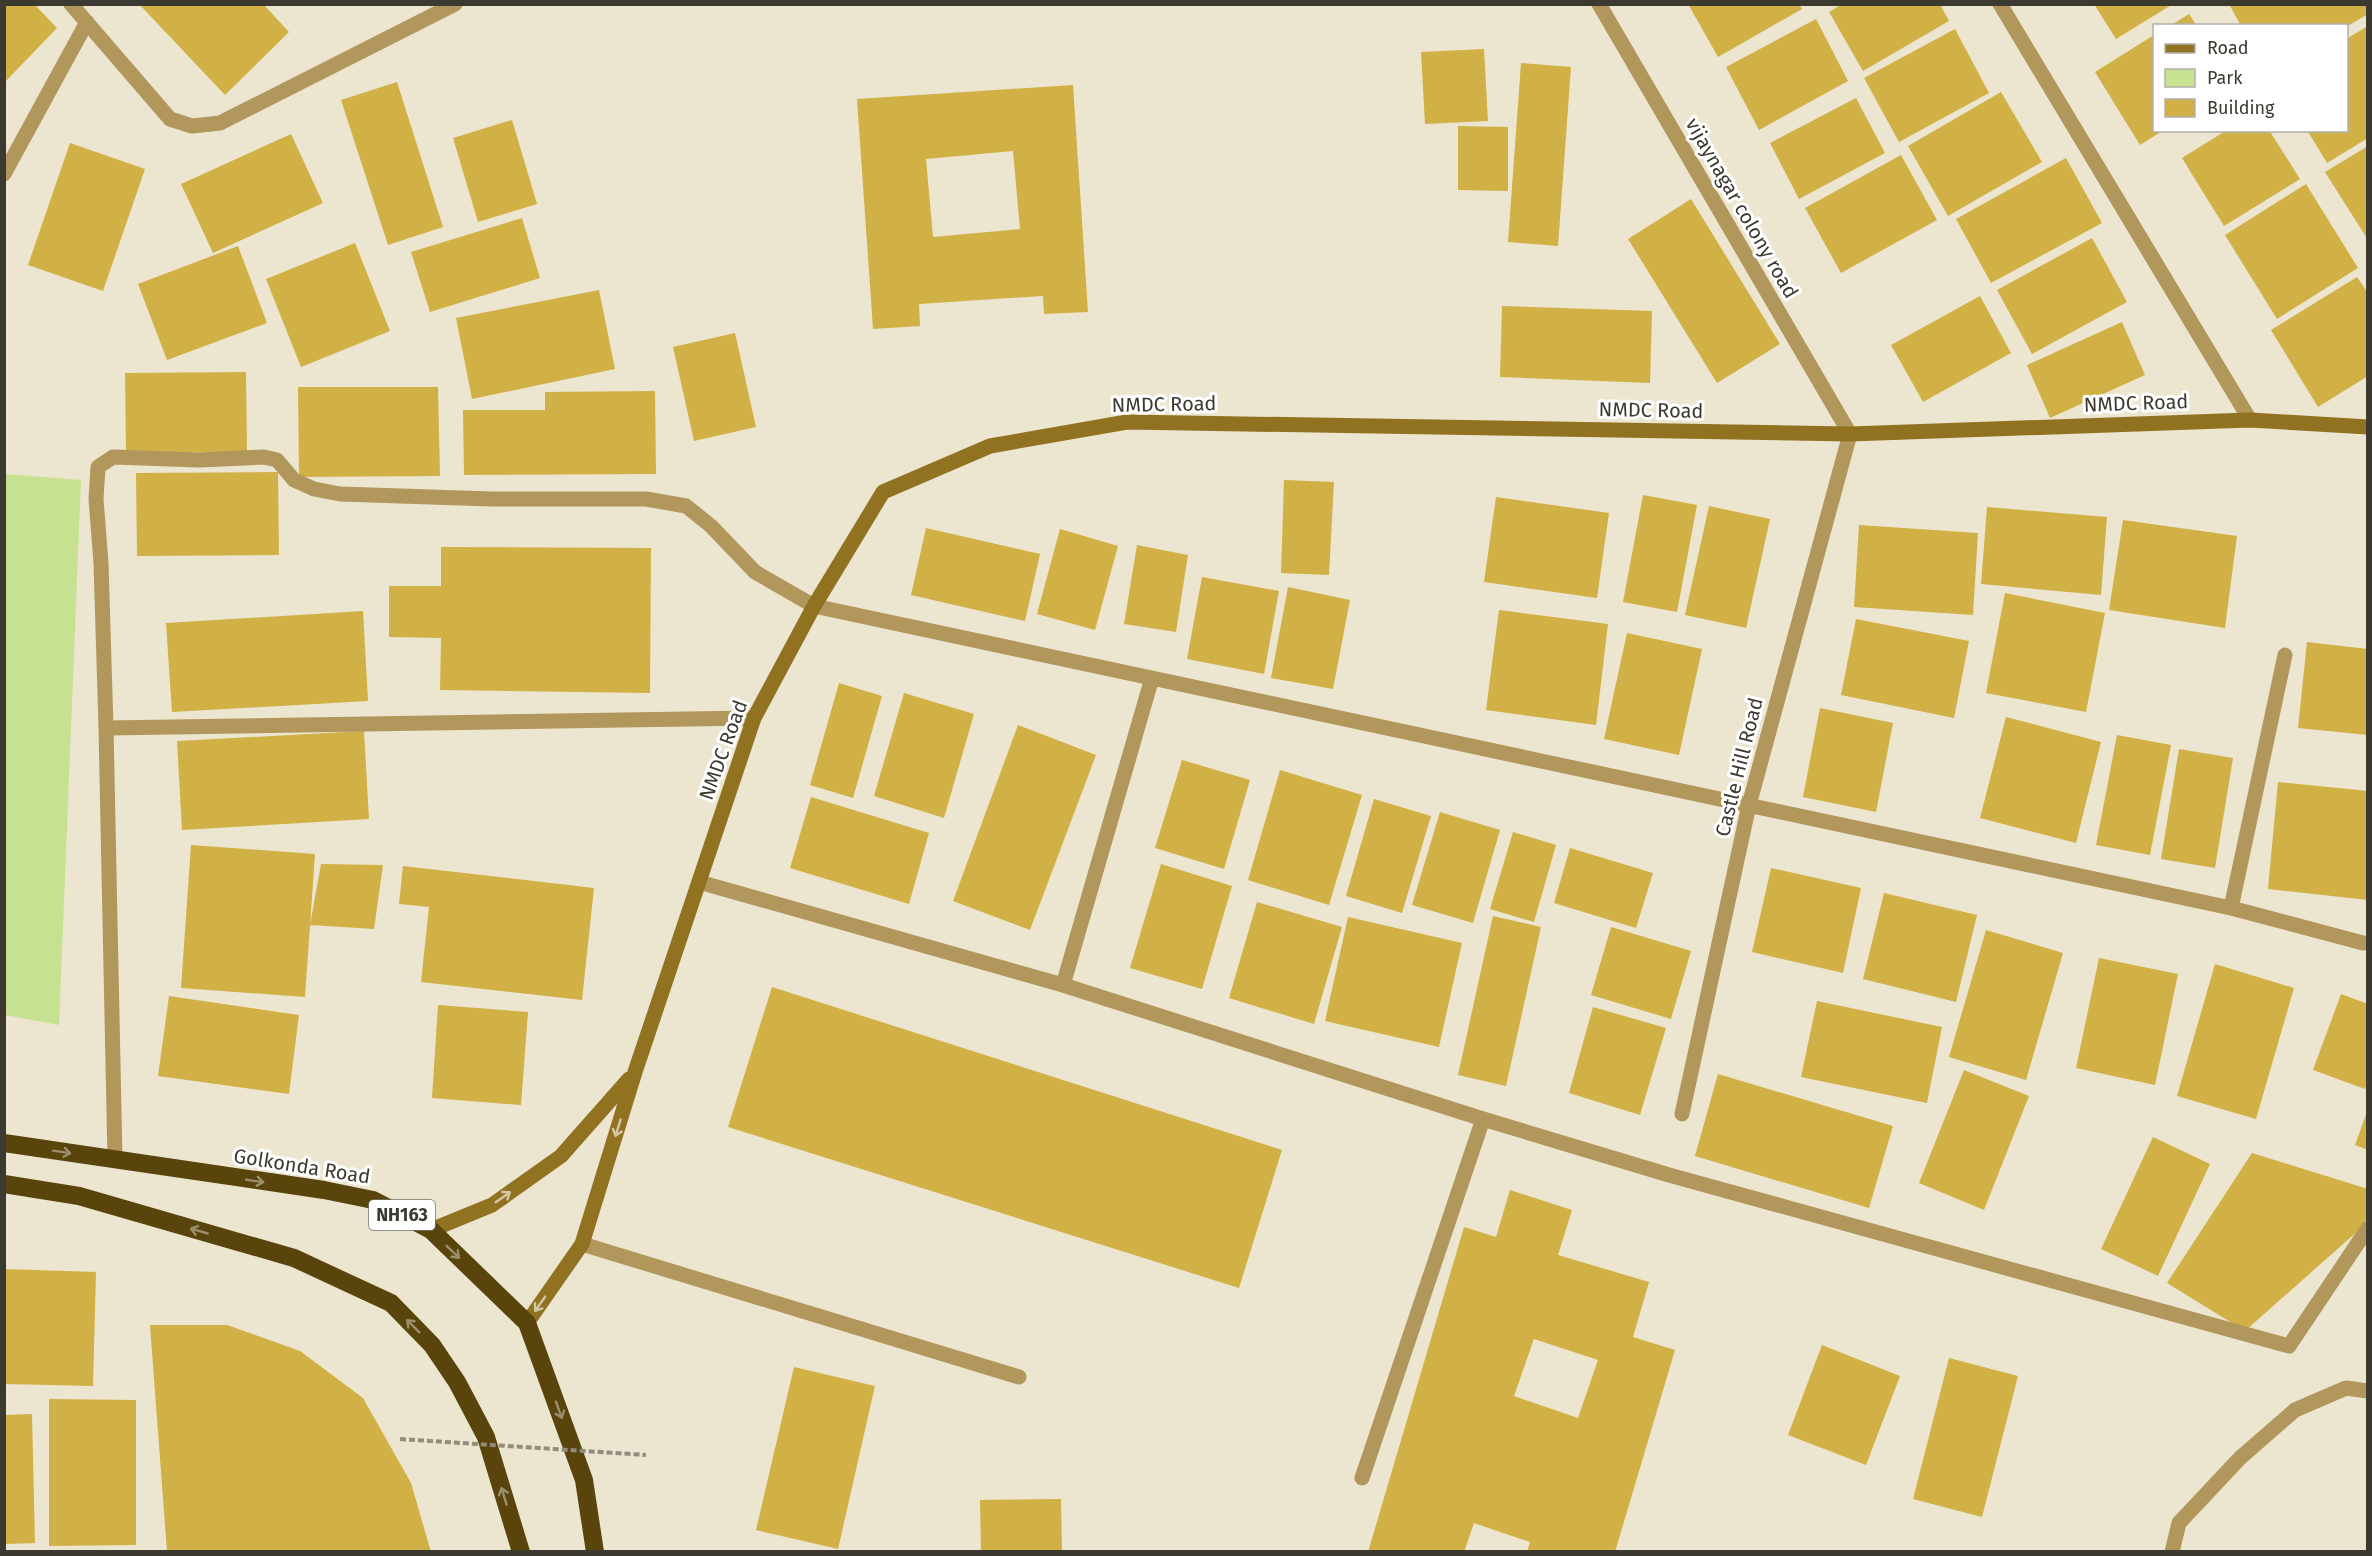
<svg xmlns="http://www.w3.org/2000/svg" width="2372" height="1556" font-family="'Fira Sans',sans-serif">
<rect width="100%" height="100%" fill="#ece5d0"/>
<path fill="#c6e18f" d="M5 474 81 480 59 1025 5 1015Z"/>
<path fill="#d1b046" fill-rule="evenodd" d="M5 4H34L57 28 5 82Z
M139 4H263L289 32 225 95Z
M1688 4H1799L1802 9 1718 57Z
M1842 4H1940L1949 21 1863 71 1829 12Z
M2094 4H2173L2116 39Z
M2229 4H2368V14L2346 27 2241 26Z
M2189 14 2197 26H2170Z
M1816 19 1848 81 1759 130 1726 67Z
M2368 26V138L2327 163 2307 130H2346V39Z
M1955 29 1989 93 1899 142 1864 78Z
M2154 35V130H2164L2140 145 2095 72Z
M1484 49 1488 121 1425 124 1421 52Z
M1521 63 1571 67 1558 246 1508 242Z
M397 82 443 227 388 245 341 100Z
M1073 85 1088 312 1044 314 1043 296 919 304 920 326 873 329 857 99ZM1013 151 1020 229 933 237 926 159Z
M2001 92 2042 162 1948 216 1908 146Z
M1856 98 1885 153 1799 199 1770 143Z
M512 120 537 204 478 222 453 138Z
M1458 126 1508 127V191L1458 190Z
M2227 130H2269L2300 179 2224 226 2182 158Z
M291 134 323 203 213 253 181 184Z
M70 143 145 169 103 291 28 265Z
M2368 146V240L2325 172Z
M1901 155 1937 220 1841 273 1805 208Z
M2066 158 2102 223 1991 283 1956 219Z
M2306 184 2358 268 2277 319 2225 235Z
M1691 199 1780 344 1717 383 1628 239Z
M522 218 540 278 430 312 411 252Z
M2092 238 2127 302 2032 354 1997 290Z
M355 243 390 331 301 367 266 279Z
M238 246 267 323 167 360 138 284Z
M2357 277 2368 293V376L2318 407 2271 330Z
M599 290 615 369 472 399 456 318Z
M1980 296 2011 353 1923 402 1891 345Z
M1502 306 1652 311 1650 383 1500 377Z
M2122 322 2145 375 2050 418 2027 365Z
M735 333 756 427 694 441 673 347Z
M246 372 247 452 126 453 125 373Z
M298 387H438L440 476 299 477Z
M655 391 656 474 464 475 463 410H545V392Z
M278 472 279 555 137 556 136 473Z
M1284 480 1334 482 1329 575 1281 573Z
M1643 495 1697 505 1677 612 1623 602Z
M1496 497 1609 513 1597 598 1484 582Z
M1709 506 1770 519 1746 628 1685 615Z
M1987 507 2107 517 2101 595 1981 584Z
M2123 520 2237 536 2225 628 2109 610Z
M1859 525 1978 533 1973 615 1854 607Z
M926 528 1040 554 1025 621 911 595Z
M1060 529 1118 546 1095 630 1037 614Z
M1137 545 1188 555 1176 632 1124 624Z
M441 547 651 548 650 693 440 690 441 638 389 637V586H441Z
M1202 577 1279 591 1264 674 1187 659Z
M1288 587 1350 600 1333 689 1271 678Z
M2005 593 2105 613 2086 712 1986 693Z
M1499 610 1608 624 1596 725 1486 710Z
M363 611 368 701 172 712 166 623Z
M1856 619 1969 641 1954 718 1841 695Z
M1627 633 1702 649 1679 755 1604 739Z
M2307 642 2368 649V735L2298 728Z
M839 683 882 696 853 798 810 785Z
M904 693 974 714 944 818 874 796Z
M1820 708 1893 723 1876 812 1803 797Z
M2006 717 2101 742 2076 843 1980 818Z
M1018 725 1096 755 1030 930 953 901Z
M364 731 369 819 182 830 177 741Z
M2117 735 2171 745 2150 855 2096 845Z
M2179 749 2233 758 2215 868 2161 859Z
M1182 760 1250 780 1224 869 1155 848Z
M1280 770 1362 795 1329 905 1248 880Z
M2278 782 2368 791V900L2268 889Z
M811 797 929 833 909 904 790 868Z
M1374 799 1431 816 1402 913 1346 896Z
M1440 812 1500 830 1473 923 1412 905Z
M1513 832 1556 845 1534 922 1490 909Z
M191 845 315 854 305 997 181 988Z
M1570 848 1653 873 1636 928 1554 903Z
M321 864 383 865 374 929 310 925Z
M1161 864 1232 886 1202 989 1130 968Z
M403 866 594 888 582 1000 421 982 429 907 399 904Z
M1771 868 1861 888 1843 973 1752 952Z
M1884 893 1977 915 1956 1002 1863 979Z
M1257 902 1342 927 1314 1024 1229 998Z
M1493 916 1541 927 1506 1086 1458 1075Z
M1348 917 1462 943 1439 1047 1325 1021Z
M1611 927 1691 951 1671 1019 1591 995Z
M1986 930 2063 953 2026 1080 1949 1057Z
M2099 958 2178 974 2155 1085 2076 1068Z
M2215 964 2294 988 2256 1119 2177 1096Z
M772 987 1282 1150 1239 1288 728 1127Z
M2341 994 2368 1004V1082L2365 1089 2313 1070Z
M169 996 299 1015 289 1094 158 1076Z
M1817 1001 1942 1027 1927 1103 1801 1077Z
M438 1005 528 1012 521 1105 432 1098Z
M1593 1007 1666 1028 1640 1115 1569 1093Z
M1964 1070 2029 1096 1984 1210 1919 1183Z
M1718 1074 1893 1126 1869 1208 1695 1156Z
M2368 1109V1150L2355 1145Z
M2153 1137 2210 1164 2158 1276 2101 1249Z
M2252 1153 2368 1189V1216L2360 1229 2245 1331 2167 1283Z
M1510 1190 1572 1210 1558 1255 1649 1282 1633 1337 1675 1350 1615 1552H1527L1530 1542 1474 1523 1464 1552H1368L1464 1227 1496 1237ZM1534 1339 1598 1360 1578 1418 1514 1396Z
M4 1269 96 1272 93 1386 4 1384Z
M150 1325H227L300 1351 363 1398 411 1483 431 1552H167Z
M1822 1345 1900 1376 1866 1465 1788 1435Z
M1949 1358 2018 1376 1982 1517 1913 1499Z
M794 1367 875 1386 838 1549 756 1530Z
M49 1399 136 1400V1545L49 1546Z
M32 1414 35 1543 4 1544V1415Z
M1061 1499 1062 1552H981L980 1500Z"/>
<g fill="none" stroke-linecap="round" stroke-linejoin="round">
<path stroke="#b1975b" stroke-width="15" d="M582 1244 1019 1377
M1362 1478 1483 1119"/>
<path stroke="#b1975b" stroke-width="15" d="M71 4 170 119 192 126 220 123 455 4
M1599 4 1850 434 1749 805 1682 1114
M2000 4 2250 420
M4 174 87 22
M106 728 754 718
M699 882 1063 985 1483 1119 1669 1175 2289 1346 2368 1228
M2231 908 2285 655
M1063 985 1152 678
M115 1160 106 728 101 563 96 499 98 467 113 457 199 460 264 457 277 460 294 480 314 489 340 494 492 499H646L686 506 711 526 755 572 814 606 2231 908 2363 943
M2172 1552 2179 1523 2240 1458 2295 1410 2346 1388 2368 1391"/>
<path stroke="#907221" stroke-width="15" d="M431 1230 492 1205 561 1156 629 1079
M527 1323 582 1244 635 1072 754 718 814 606 883 492 990 446 1127 422 1850 434 2250 420 2368 427"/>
<path stroke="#59440b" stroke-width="18" d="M4 1143 324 1190 373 1200 431 1230 527 1323 584 1480 595 1552
M4 1184 79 1196 294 1258 391 1303 432 1345 457 1382 486 1437 521 1552"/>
<path stroke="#918c7d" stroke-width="4" stroke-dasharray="6 3" stroke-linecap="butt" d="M400 1439 646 1455"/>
</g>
<defs><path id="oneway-shaft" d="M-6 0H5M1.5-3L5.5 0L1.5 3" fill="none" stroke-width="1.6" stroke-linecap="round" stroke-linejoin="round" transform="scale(1.5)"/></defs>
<g stroke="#d3c7a6">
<use href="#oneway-shaft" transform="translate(618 1128) rotate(107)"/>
<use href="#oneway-shaft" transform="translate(503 1197) rotate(-35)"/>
<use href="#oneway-shaft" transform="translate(540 1304) rotate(125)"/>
</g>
<g stroke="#9b8f6d">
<use href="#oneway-shaft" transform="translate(62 1152) rotate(9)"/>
<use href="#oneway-shaft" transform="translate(255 1181) rotate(8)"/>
<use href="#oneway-shaft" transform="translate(199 1231) rotate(-164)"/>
<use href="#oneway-shaft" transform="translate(453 1252) rotate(44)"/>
<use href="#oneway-shaft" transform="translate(413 1326) rotate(-135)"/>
<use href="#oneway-shaft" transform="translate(559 1410) rotate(70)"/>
<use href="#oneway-shaft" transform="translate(504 1496) rotate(-107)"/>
</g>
<g text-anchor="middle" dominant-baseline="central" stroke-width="6" stroke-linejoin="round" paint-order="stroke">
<rect fill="#fff" stroke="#76746f" stroke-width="1.5" x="369" y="1200" width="66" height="30" rx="4.5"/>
<g font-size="18" font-weight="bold" fill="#3c3931">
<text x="402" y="1215">NH163</text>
</g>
<g font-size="20" fill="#3c3931" stroke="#fff">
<text transform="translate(1742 208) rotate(60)">vijaynagar colony road</text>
<text transform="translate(2136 403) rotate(-2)">NMDC Road</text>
<text transform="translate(1164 404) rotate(-1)">NMDC Road</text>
<text transform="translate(1651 410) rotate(1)">NMDC Road</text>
<text transform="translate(723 750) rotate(-70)">NMDC Road</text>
<text transform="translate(1739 767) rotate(-76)">Castle Hill Road</text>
<text transform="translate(302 1166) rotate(9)">Golkonda Road</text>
</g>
</g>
<rect width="2372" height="1556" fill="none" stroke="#3c3931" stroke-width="12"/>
<rect x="2153" y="24" width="195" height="108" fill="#ffffff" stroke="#b1b0ad" stroke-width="1.5"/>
<rect x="2165" y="44" width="30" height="9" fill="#907221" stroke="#b1b0ad" stroke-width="1.5"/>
<text x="2207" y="54" font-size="18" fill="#3c3931">Road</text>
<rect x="2165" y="69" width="30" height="18" fill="#c6e18f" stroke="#b1b0ad" stroke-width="1.5"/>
<text x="2207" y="84" font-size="18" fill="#3c3931">Park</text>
<rect x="2165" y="99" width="30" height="18" fill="#d1b046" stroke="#b1b0ad" stroke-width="1.5"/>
<text x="2207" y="114" font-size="18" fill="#3c3931">Building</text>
</svg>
